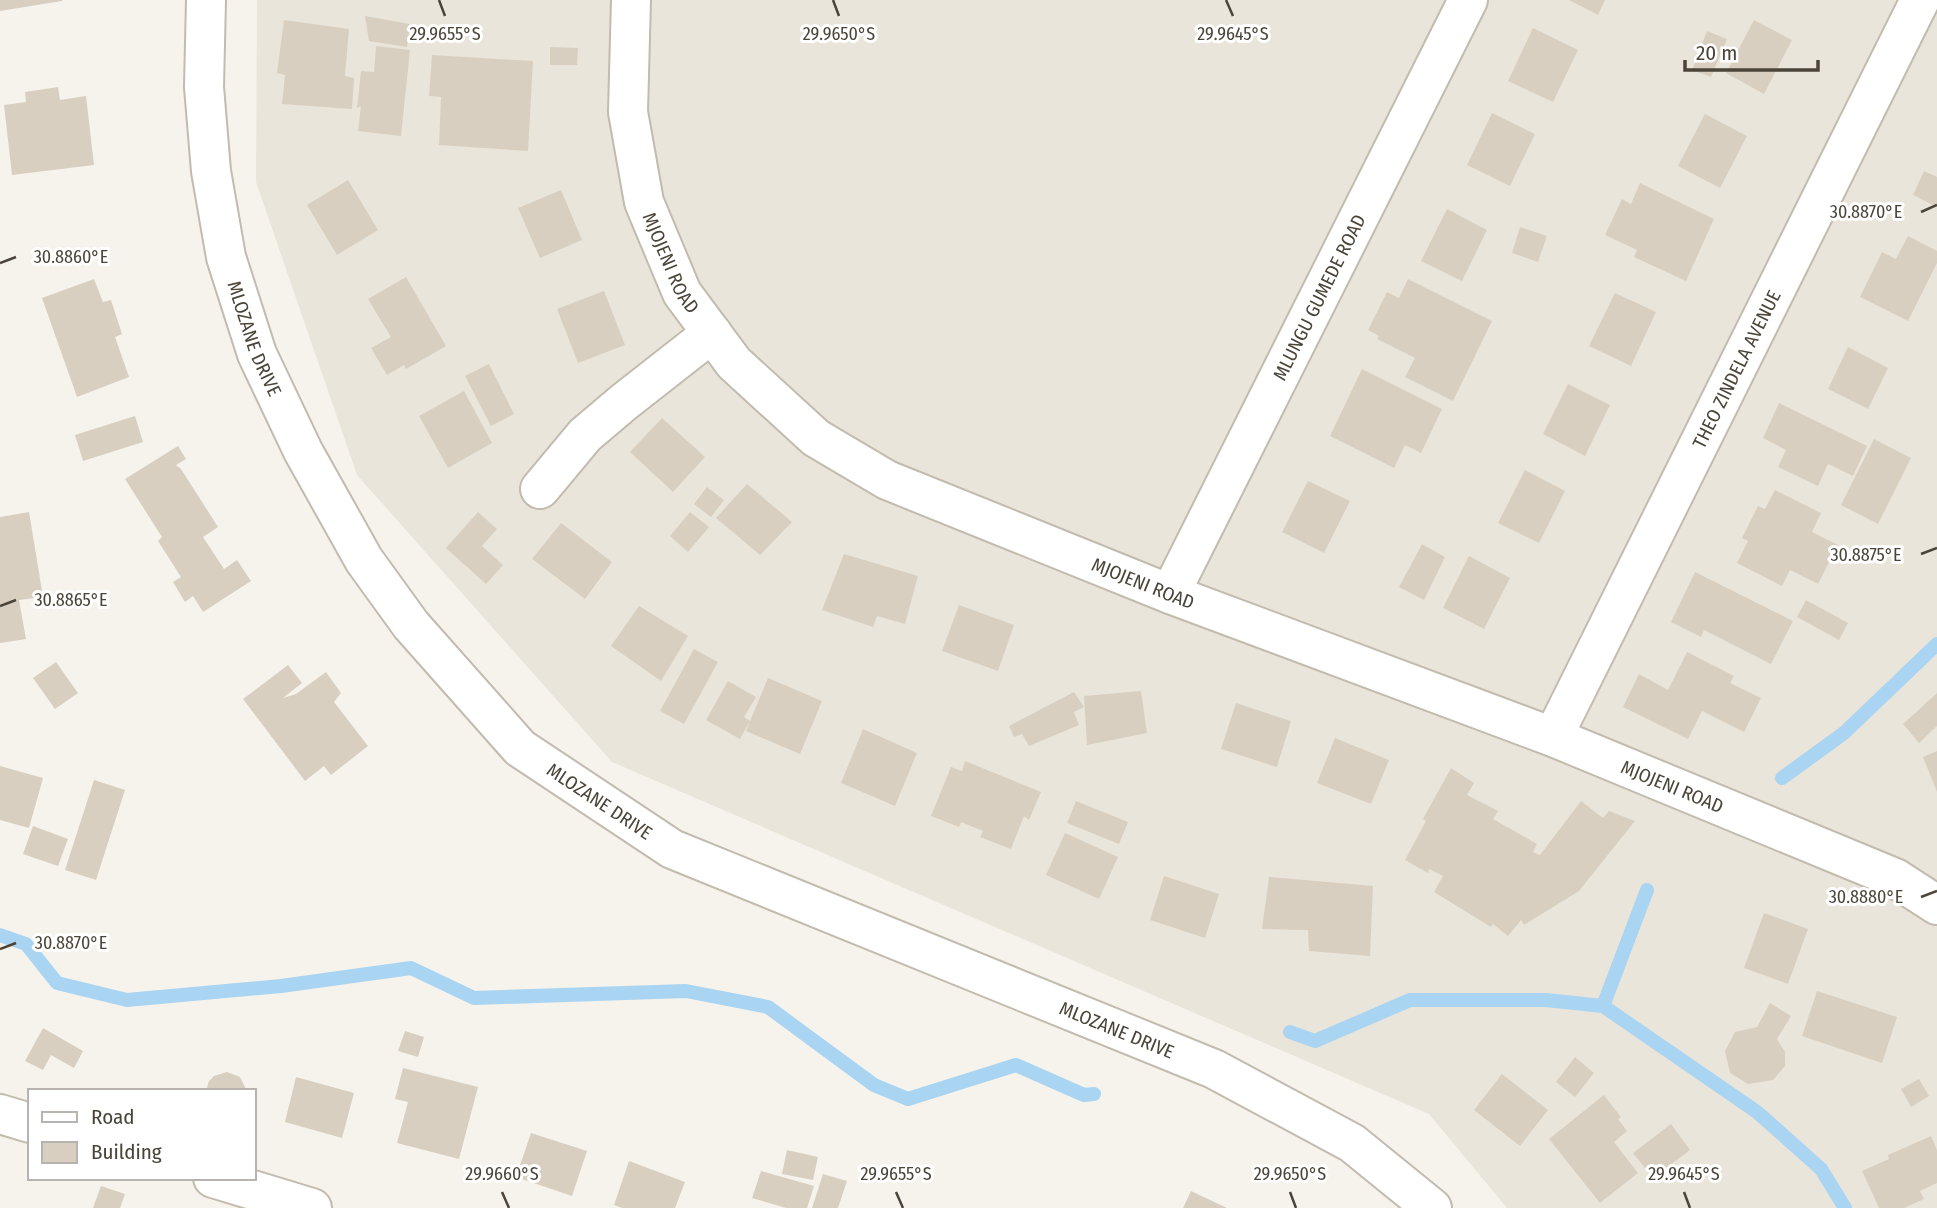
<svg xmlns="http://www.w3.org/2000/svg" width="1937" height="1208" font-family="'Fira Sans Condensed',sans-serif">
<rect width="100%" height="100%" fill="#f6f3ec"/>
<path fill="#eae5da" d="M257 0H1937V1208H1507L1429 1114 612 762 357 475 256 182Z"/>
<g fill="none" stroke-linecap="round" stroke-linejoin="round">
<path stroke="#a9d4f2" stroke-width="14" d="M1782 778 1844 733 1937 644
M0 935 26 944 57 983 127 1000 281 986 411 968 474 998 686 991 768 1007 874 1085 908 1099 1016 1065 1084 1095 1094 1094
M1603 1006 1757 1112 1821 1169 1845 1208
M1290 1032 1315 1041 1410 1000H1546L1603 1006 1647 890"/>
</g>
<path fill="#d8cfc1" d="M0 0H62V1L0 11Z
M1569 0H1605L1598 15Z
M365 16 410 24 407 47 369 41Z
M284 20 349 29 345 76 354 78 352 109 282 104 285 75 277 73Z
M1754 20 1792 40 1764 94 1726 73Z
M1533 28 1578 50 1553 102 1508 81Z
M1707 31 1727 39 1711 77 1692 70Z
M376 46 410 50 401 136 358 131 361 106 357 108 361 71 374 72Z
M550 47 578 48 577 65H550Z
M432 55 533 61 528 151 439 145 441 97 429 96Z
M58 87 60 100 86 96 94 165 12 175 4 105 26 102 25 92Z
M1492 113 1535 134 1510 186 1467 165Z
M1705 114 1747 136 1720 188 1678 166Z
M1924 171 1937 177V207L1913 195Z
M348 180 378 230 337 255 307 205Z
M1640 183 1714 219 1686 281 1634 257 1637 250 1605 235 1622 199 1631 204Z
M561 190 582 240 540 258 518 208Z
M1447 209 1487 230 1462 281 1421 261Z
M1520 227 1547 236 1538 262 1512 253Z
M1908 236 1937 251V263L1908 321 1860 297 1882 252 1896 259Z
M406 277 446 346 406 369 404 365 387 375 371 348 391 337 368 299Z
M94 279 103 302 111 300 122 334 115 337 129 377 77 397 42 298Z
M1408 279 1492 321 1453 401 1405 377 1415 358 1377 339 1379 336 1368 330 1387 292 1399 298Z
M604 291 625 345 578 363 557 309Z
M1615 293 1656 312 1631 366 1589 346Z
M1848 347 1888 368 1868 409 1828 389Z
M489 364 514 414 491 426 465 376Z
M1362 369 1442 409 1421 453 1405 445 1394 468 1330 436Z
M1568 384 1610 405 1585 456 1543 434Z
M464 391 492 443 448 468 419 416Z
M1779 403 1867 446 1853 476 1828 464 1818 486 1778 467 1786 450 1763 438Z
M135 416 143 442 83 461 75 435Z
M662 418 705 457 673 492 630 452Z
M1874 439 1911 458 1878 524 1841 505Z
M178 446 186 459 176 465 181 469 218 527 203 537 224 569 237 560 251 581 203 612 193 596 185 602 173 582 181 577 158 541 162 537 125 479Z
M1525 470 1565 491 1539 543 1498 523Z
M1308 481 1350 501 1324 553 1282 532Z
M747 484 792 522 760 555 716 518Z
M707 487 724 500 711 517 694 504Z
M1775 490 1821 513 1812 532 1838 545 1818 584 1790 570 1782 586 1737 563 1748 541 1742 538 1758 506 1765 509Z
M29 512 43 597 19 600 26 639 0 643V517Z
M478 512 497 529 482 546 503 565 486 584 446 548Z
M690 512 709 527 688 552 670 536Z
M561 523 612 562 585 599 532 559Z
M1422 544 1445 557 1424 600 1399 587Z
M844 554 918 576 905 624 877 616 873 627 822 610Z
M1469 556 1510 578 1484 629 1443 608Z
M1695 572 1793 621 1771 664 1704 630 1701 637 1671 622Z
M1806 600 1848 623 1839 640 1797 617Z
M959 605 1014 625 998 671 942 651Z
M639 606 688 636 661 681 611 646Z
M694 649 718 662 684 724 660 711Z
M1687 652 1734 676 1730 683 1761 698 1744 732 1702 711 1688 739 1623 707 1639 674 1668 690Z
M56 662 78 693 55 709 33 678Z
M288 665 302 683 283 698 296 694 326 672 341 693 334 702 368 746 331 775 324 766 305 781 243 699Z
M768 678 822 701 800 754 746 731Z
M728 681 756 697 744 717 750 721 740 739 706 720Z
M1141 691 1147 733 1087 745 1084 696Z
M1074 692 1084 707 1074 712 1079 725 1029 746 1022 734 1014 737 1009 726Z
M1937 693V726L1919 743 1903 724Z
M1236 703 1291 721 1277 767 1221 749Z
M863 729 917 753 895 806 841 783Z
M1335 738 1389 760 1371 804 1317 783Z
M1937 751V792L1923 757Z
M965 761 1041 792 1029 820 1024 816 1011 849 980 837 983 831 961 822 959 827 931 816 951 767 962 771Z
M0 766 43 778 29 828 0 820Z
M1451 768 1474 783 1467 795 1498 811 1493 819 1537 844 1533 852 1540 855 1581 801 1603 818 1609 811 1635 821 1579 891 1524 925 1521 920 1508 936 1493 924 1491 927 1434 892 1443 876 1429 869 1428 873 1405 860 1426 821 1423 819Z
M94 780 125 790 96 880 65 870Z
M1076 801 1128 822 1119 844 1067 823Z
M33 826 68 839 58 866 23 854Z
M1065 833 1118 857 1099 899 1046 875Z
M1164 876 1219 894 1205 938 1150 920Z
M1269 877 1373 886 1370 956 1309 951 1308 930 1262 929Z
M1764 913 1808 929 1788 984 1744 968Z
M1817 991 1897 1017 1882 1063 1802 1036Z
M1770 1003 1791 1016 1777 1039 1785 1052V1066L1773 1080 1748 1084 1730 1073 1725 1051 1735 1032 1757 1027Z
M43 1028 83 1051 74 1068 51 1055 43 1070 25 1061Z
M405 1031 424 1037 418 1057 398 1051Z
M1575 1057 1594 1073 1575 1097 1556 1082Z
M403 1068 478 1087 459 1159 397 1143 408 1102 395 1099Z
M227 1072 240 1077 247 1091H206L209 1081 214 1076Z
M1502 1074 1548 1110 1520 1146 1474 1110Z
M296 1077 354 1093 342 1138 285 1122Z
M1919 1079 1929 1096 1911 1107 1901 1089Z
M1604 1095 1621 1117 1618 1119 1627 1131 1614 1142 1638 1173 1600 1203 1549 1139Z
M1671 1124 1690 1150 1653 1178 1633 1153Z
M531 1133 587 1151 572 1196 516 1177Z
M1931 1136 1937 1150V1183L1920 1191 1924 1199 1904 1208H1879L1862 1171 1889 1159 1888 1155Z
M787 1150 818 1157 813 1180 782 1174Z
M629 1161 685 1182 675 1208H622L614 1205Z
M761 1171 814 1186 807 1208H786L752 1198Z
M823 1174 847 1181 838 1208H812Z
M101 1186 125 1194 120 1208H93Z
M1191 1191 1227 1208H1183Z"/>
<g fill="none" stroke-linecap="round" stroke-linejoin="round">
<defs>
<g id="street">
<path id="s1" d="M206 0 204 87 211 171 226 257 257 354 303 451 364 560 411 625 520 748 672 849 1214 1069 1352 1143 1432 1208"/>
<path id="s2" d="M631 0 628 112 644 202 682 293 734 363 816 438 887 480 1170 594 1553 737 1895 878 1937 905"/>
<path d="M540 489 585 435 624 402 712 333"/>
<path id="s3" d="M1170 594 1468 0"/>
<path id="s4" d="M1553 737 1920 0"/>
<path d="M0 1114 30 1123"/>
<path d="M213 1178 312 1208"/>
</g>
</defs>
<use href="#street" stroke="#c2bbae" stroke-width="42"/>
<use href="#street" stroke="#fff" stroke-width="38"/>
</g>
<path fill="none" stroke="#4b4439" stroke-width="2.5" d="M439 0 445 16M833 0 839 16M1226 0 1233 16M1921 212 1937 205M0 263 16 257M1921 554 1937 548M0 606 16 600M1921 897 1937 891M0 949 16 943M502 1192 509 1208M896 1192 903 1208M1290 1192 1296 1208M1684 1192 1690 1208"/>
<g text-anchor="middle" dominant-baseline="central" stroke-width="6" stroke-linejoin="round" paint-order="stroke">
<g font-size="19" fill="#4b4439" stroke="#fff">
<text stroke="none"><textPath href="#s2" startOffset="270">MJOJENI ROAD</textPath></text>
<text stroke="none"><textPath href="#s3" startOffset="332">MLUNGU GUMEDE ROAD</textPath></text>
<text stroke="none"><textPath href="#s1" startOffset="345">MLOZANE DRIVE</textPath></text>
<text stroke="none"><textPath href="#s4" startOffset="411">THEO ZINDELA AVENUE</textPath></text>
<text stroke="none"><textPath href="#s2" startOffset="859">MJOJENI ROAD</textPath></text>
<text stroke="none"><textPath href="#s2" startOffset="1426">MJOJENI ROAD</textPath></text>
<text stroke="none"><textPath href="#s1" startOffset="933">MLOZANE DRIVE</textPath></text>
<text stroke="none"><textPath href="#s1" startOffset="1500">MLOZANE DRIVE</textPath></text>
</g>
</g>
<g font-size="18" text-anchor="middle" fill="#4b4439" stroke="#fff" stroke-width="6" stroke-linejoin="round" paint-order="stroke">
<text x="839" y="40">29.9650°S</text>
<text x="445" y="40">29.9655°S</text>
<text x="1233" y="40">29.9645°S</text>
<text x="1866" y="218">30.8870°E</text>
<text x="71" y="263">30.8860°E</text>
<text x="1866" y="561">30.8875°E</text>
<text x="71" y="606">30.8865°E</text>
<text x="1866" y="903">30.8880°E</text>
<text x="71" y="949">30.8870°E</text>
<text x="502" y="1180">29.9660°S</text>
<text x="896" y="1180">29.9655°S</text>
<text x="1290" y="1180">29.9650°S</text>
<text x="1684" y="1180">29.9645°S</text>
</g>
<rect x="28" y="1089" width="228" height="91" fill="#ffffff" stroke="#b7b4b0" stroke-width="2"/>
<rect x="42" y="1112" width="35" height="10" fill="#ffffff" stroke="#b7b4b0" stroke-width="2"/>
<text x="91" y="1124" font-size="21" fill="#4b4439">Road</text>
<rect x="42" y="1142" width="35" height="21" fill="#d8cfc1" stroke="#b7b4b0" stroke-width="2"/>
<text x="91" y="1159" font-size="21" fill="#4b4439">Building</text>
<path d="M1685 60v10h133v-10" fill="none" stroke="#4b4439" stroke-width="3.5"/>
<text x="1696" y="60" font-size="21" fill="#4b4439" stroke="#ffffff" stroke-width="5" paint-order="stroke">20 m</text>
</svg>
